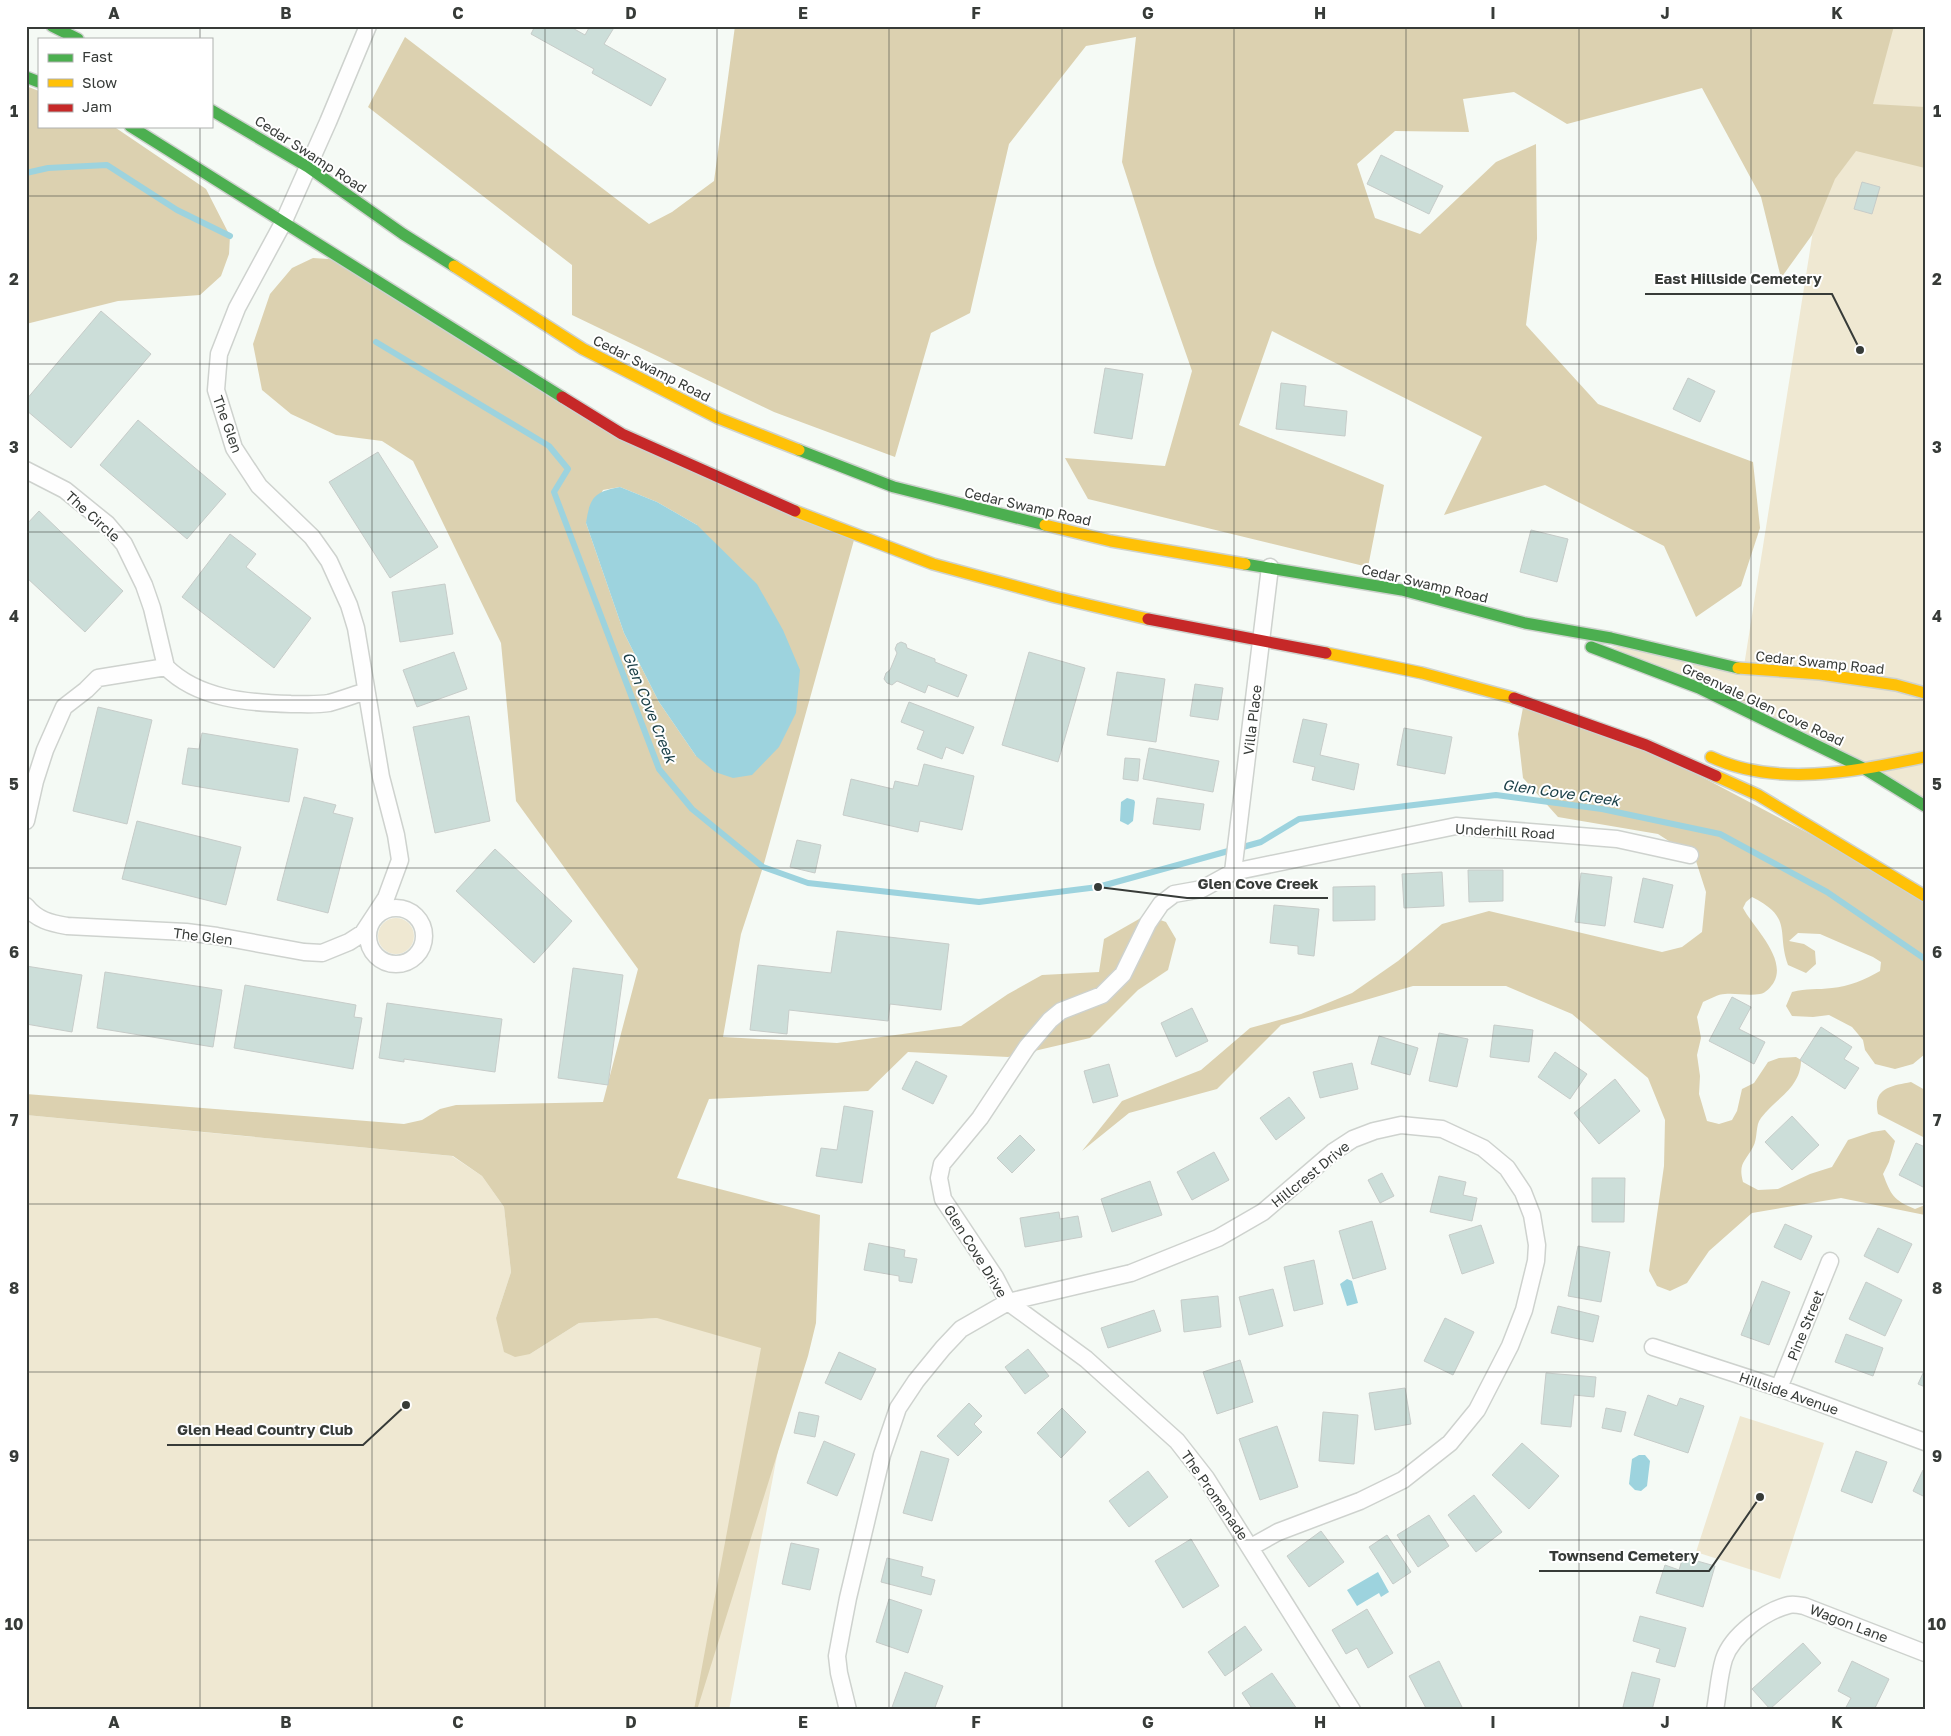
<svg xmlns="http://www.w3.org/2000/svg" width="1951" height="1736" font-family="'Golos Text',sans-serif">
<rect width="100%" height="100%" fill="#f5faf5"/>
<path fill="#efe8d2" d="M1840 26H1925V693L1744 666 1830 124Z
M1611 646 1925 695V803Z
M378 936a18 18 0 1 1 36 0a18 18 0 1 1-36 0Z
M26 1115 452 1156 482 1176 504 1207 511 1272 496 1318 530 1354 579 1323 657 1318H803L729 1710H26Z
M1740 1416 1824 1443 1780 1579 1696 1552Z"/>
<path fill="#dcd1b0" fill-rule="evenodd" d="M735 26H1894L1873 104 1925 107V168L1856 151 1835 179 1812 235 1781 278 1761 197 1702 88 1567 124 1514 92 1463 99 1469 132 1395 131 1357 164 1375 218 1420 234 1496 162 1536 144 1537 239 1526 325 1598 404 1753 462 1760 528 1741 586 1696 617 1664 546 1545 485 1444 515 1482 437 1272 331 1239 425 1384 485 1368 567 1088 499 1065 458 1165 466 1192 371 1155 265 1122 162 1136 37 1086 46 1009 144 970 313 931 333 895 457 774 412 572 315V265L368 107 405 37 649 224 672 212 714 181Z
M26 86 39 91V126H113L206 189 230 236 229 254 221 276 200 295 118 301 26 324Z
M313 258 344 260 622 434 854 540 763 867 741 934 723 1037 837 1043 961 1026 1008 994 1042 975 1099 972 1104 939 1146 915 1166 922 1176 939 1168 970 1138 990 1090 1038 1008 1057 908 1052 868 1091 709 1099 677 1178 820 1215 816 1323 808 1356 697 1710H694L761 1348 657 1318 579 1323 530 1354 515 1357 504 1352 496 1318 511 1272 504 1207 482 1176 453 1156 26 1115V1094L404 1124 422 1120 440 1109 456 1105 603 1102 638 969 516 801 501 643 413 461 382 441 336 435 291 414 262 390 253 344 270 294 292 268ZM620 487 657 502 697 525 696 756 659 702 624 633 586 523 603 490Z
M1525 697 1615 731 1925 895V1054L1913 1064 1895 1069 1875 1064 1865 1050 1863 1040 1852 1027 1829 1015 1813 1017 1792 1016 1786 1006 1792 992C1807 988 1817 990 1832 988 1848 987 1866 979 1880 971L1881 962 1873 957 1820 934 1798 933 1789 941 1804 944 1815 951 1816 964 1806 973 1788 965C1776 932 1794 918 1752 897L1746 902 1743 908C1753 927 1787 958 1774 982 1771 987 1766 993 1760 994 1748 996 1736 993 1725 994 1718 994 1710 999 1703 1002L1697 1017 1701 1038 1697 1055 1700 1076 1699 1094 1707 1121 1719 1124 1732 1120 1737 1111 1742 1089 1754 1083 1768 1062 1779 1058 1796 1057 1801 1060C1801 1088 1776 1098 1761 1118 1755 1125 1758 1139 1753 1147 1745 1162 1738 1163 1743 1182L1758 1190 1778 1189 1810 1174 1832 1167 1848 1140 1872 1132 1885 1130 1895 1141 1889 1162 1883 1174C1891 1195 1893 1200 1915 1209L1925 1205V1215L1841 1198 1752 1213 1709 1251 1687 1283 1670 1291 1657 1286 1649 1271 1664 1166 1665 1120 1648 1078 1572 1014 1506 986H1413L1281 1025 1217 1089 1129 1113 1082 1151 1122 1101 1201 1070 1250 1028 1301 1014 1352 993 1398 961 1442 924 1489 911 1662 952 1682 947 1702 932 1706 892 1695 858 1658 834 1558 817 1523 778 1518 734Z
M1911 1082 1925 1090V1138L1878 1114C1872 1088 1891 1086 1911 1082Z"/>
<path fill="#9dd3de" d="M620 487 657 502 697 525 757 584 783 630 800 670 796 713 779 747 752 775 733 778 715 772 696 756 659 702 624 633 586 523C590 497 594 492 620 487Z
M1127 798 1134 800 1135 802 1133 821 1128 825 1120 821 1121 802Z
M1347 1279 1352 1281 1358 1303 1347 1306 1340 1284Z
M1639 1455H1645L1650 1461 1647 1486 1641 1491 1635 1490 1629 1484 1632 1459Z
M1378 1572 1389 1592 1381 1597 1379 1593 1357 1606 1347 1590Z"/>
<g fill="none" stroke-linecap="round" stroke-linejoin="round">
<path stroke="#9dd3de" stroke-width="6" d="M26 173 48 168 107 165 177 210 230 236
M376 342 549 446 568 469 554 492 659 769 692 809 763 867 808 883 979 902 1098 887 1261 842 1299 819 1496 795 1602 809 1720 834 1827 892 1925 959"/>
</g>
<path fill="#ccded9" stroke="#c7ccc9" d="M535 26H569L585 35 590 26H615L604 44 666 79 651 106 592 73 594 69 531 34Z
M1381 155 1443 186 1429 214 1367 184Z
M1862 182 1880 187 1872 214 1854 209Z
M101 311 151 354 71 448 26 410V400Z
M1105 368 1143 374 1132 439 1094 433Z
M1688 378 1715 391 1700 422 1673 409Z
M1281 383 1306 386 1304 406 1347 411 1345 436 1276 429Z
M138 420 226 494 187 539 100 465Z
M378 452 438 547 390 578 329 482Z
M39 511 123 591 85 632 26 577V525Z
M1531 530 1568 539 1557 582 1520 572Z
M230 534 256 554 246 567 311 618 274 668 182 597Z
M445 584 453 634 400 642 392 592Z
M901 642 906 644 907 648 935 659V662L967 675 958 697 928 685 925 693 897 681 892 685 887 683 884 679 886 673 890 670 897 653 895 649 897 644Z
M454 652 467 689 417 707 403 670Z
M1029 652 1085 668 1058 762 1002 745Z
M1117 672 1165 679 1156 742 1107 735Z
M1195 684 1223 688 1218 720 1190 716Z
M909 702 974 727 963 754 946 747 942 759 917 749 924 731 901 722Z
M98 707 152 720 127 824 73 811Z
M469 716 490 821 435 833 413 727Z
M1303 719 1327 724 1320 755 1359 764 1354 790 1312 780 1315 767 1293 762Z
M1404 728 1452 737 1445 774 1397 765Z
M202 733 298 749 289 802 182 784 188 748 199 749Z
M1149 748 1219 761 1213 792 1143 779Z
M1125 758 1140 759 1138 781 1123 779Z
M924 764 974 776 962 830 920 821 918 832 843 815 851 779 893 789 895 781 918 786Z
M304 797 336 805 333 813 353 818 328 913 277 900Z
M1157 798 1204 804 1200 830 1153 824Z
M137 821 241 847 226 905 122 879Z
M797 840 821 845 815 873 790 867Z
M495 849 572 921 534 963 456 891Z
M1468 870H1503V901L1469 902Z
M1442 872 1444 906 1404 908 1402 874Z
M1581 873 1612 877 1605 926 1575 922Z
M1643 878 1673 885 1663 928 1634 922Z
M1375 886V920L1333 921V887Z
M1274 905 1319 909 1314 956 1298 954V946L1270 943Z
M837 931 949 944 941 1010 890 1004 888 1021 789 1010 787 1034 750 1030 758 965 831 973Z
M26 966 82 975 72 1032 26 1024Z
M573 968 623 975 608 1085 558 1078Z
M105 972 222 990 213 1047 97 1028Z
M245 985 356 1005 354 1017 362 1018 353 1069 234 1048Z
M1732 997 1751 1007 1739 1029 1765 1042 1754 1064 1709 1041Z
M387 1003 502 1019 495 1072 404 1059V1062L379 1058Z
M1192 1008 1208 1041 1176 1057 1161 1023Z
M1494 1025 1533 1030 1529 1062 1490 1057Z
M1821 1027 1852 1047 1844 1059 1859 1068 1845 1089 1800 1060Z
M1439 1033 1468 1039 1457 1087 1429 1081Z
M1379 1036 1418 1048 1410 1075 1371 1064Z
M1555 1052 1587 1074 1570 1099 1538 1077Z
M916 1061 947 1076 933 1104 902 1089Z
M1352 1063 1358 1089 1320 1098 1313 1072Z
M1109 1064 1118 1096 1093 1103 1084 1071Z
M1615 1079 1640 1111 1599 1144 1574 1113Z
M1289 1097 1305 1118 1276 1140 1260 1118Z
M844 1106 873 1111 862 1183 816 1176 821 1148 837 1150Z
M1792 1116 1819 1145 1792 1170 1765 1142Z
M1020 1135 1035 1150 1012 1173 997 1158Z
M1916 1143 1925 1147V1188L1899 1175Z
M1214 1152 1229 1180 1192 1200 1177 1172Z
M1382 1173 1394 1196 1380 1203 1368 1180Z
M1439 1176 1466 1182 1463 1195 1477 1198 1472 1221 1430 1212Z
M1592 1178H1625L1624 1222H1592Z
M1150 1181 1162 1215 1112 1232 1101 1199Z
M1059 1212 1060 1219 1078 1216 1082 1237 1025 1247 1020 1218Z
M1372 1221 1386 1269 1353 1279 1339 1231Z
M1785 1224 1812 1236 1801 1260 1774 1247Z
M1481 1225 1494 1263 1462 1274 1449 1235Z
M1878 1228 1912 1244 1898 1273 1864 1256Z
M869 1243 905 1250 904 1257 917 1259 912 1283 899 1281V1276L864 1270Z
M1578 1246 1610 1252 1601 1302 1568 1296Z
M1314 1260 1323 1304 1294 1311 1284 1267Z
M1762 1281 1790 1292 1769 1345 1741 1335Z
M1866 1282 1902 1300 1885 1336 1849 1319Z
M1273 1289 1283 1326 1249 1335 1239 1297Z
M1218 1296 1221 1327 1184 1332 1181 1300Z
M1558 1306 1599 1316 1593 1342 1551 1333Z
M1154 1310 1161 1331 1108 1348 1101 1328Z
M1445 1318 1474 1332 1453 1375 1424 1361Z
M1846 1334 1883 1348 1873 1376 1835 1362Z
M1028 1349 1049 1376 1025 1394 1005 1367Z
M839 1352 876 1369 861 1400 825 1383Z
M1240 1360 1253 1402 1217 1414 1203 1372Z
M1925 1369V1387L1918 1384Z
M1546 1373 1596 1377 1594 1397 1574 1395 1571 1427 1541 1424Z
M1405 1388 1411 1424 1375 1430 1369 1393Z
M1648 1395 1677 1406 1680 1398 1704 1406 1688 1453 1634 1435Z
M969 1403 982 1416 974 1424 982 1432 958 1456 937 1436Z
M1062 1408 1086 1432 1061 1458 1037 1433Z
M1606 1408 1626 1412 1621 1432 1602 1428Z
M799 1412 819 1416 815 1437 794 1433Z
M1323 1412 1358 1415 1354 1464 1319 1461Z
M1277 1426 1298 1487 1260 1500 1239 1439Z
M824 1441 855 1454 837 1496 807 1483Z
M1522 1443 1559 1476 1529 1509 1492 1475Z
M921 1451 949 1459 932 1521 903 1513Z
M1856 1451 1887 1462 1872 1503 1841 1491Z
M1923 1470 1925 1471V1497L1913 1491Z
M1148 1471 1168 1497 1129 1527 1109 1501Z
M1474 1495 1502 1532 1476 1552 1448 1515Z
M1429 1515 1449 1546 1418 1567 1397 1535Z
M1321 1531 1344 1562 1309 1587 1287 1556Z
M1387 1535 1411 1572 1393 1584 1369 1547Z
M1191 1539 1219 1586 1183 1608 1155 1561Z
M791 1543 819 1549 810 1590 782 1584Z
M1683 1557 1715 1566 1703 1607 1656 1593 1665 1565 1679 1570Z
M887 1558 923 1567 921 1576 935 1580 931 1595 881 1582Z
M889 1599 922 1610 908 1653 876 1642Z
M1367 1609 1393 1653 1368 1668 1357 1648 1346 1654 1332 1630Z
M1640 1616 1686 1628 1675 1667 1656 1662 1660 1649 1633 1641Z
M1245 1626 1262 1650 1225 1676 1208 1652Z
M1803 1643 1821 1663 1770 1709 1752 1689Z
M1439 1661 1462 1707 1456 1710H1427L1409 1676Z
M1852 1661 1889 1679 1874 1710 1845 1709 1851 1698 1838 1691Z
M905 1672 943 1686 934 1710H891Z
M1632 1672 1660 1679 1652 1710H1633L1623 1707Z
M1272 1673 1297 1709 1296 1710H1253L1242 1693Z"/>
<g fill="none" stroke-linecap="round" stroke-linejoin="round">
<defs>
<path id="street" d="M26 470 65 490 107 524 124 544 144 585 152 608 166 667
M166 667C198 699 248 703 291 704 304 704 317 705 329 703 341 700 354 695 366 691
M26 821 35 781 45 750 64 707 86 690 98 678 166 667
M1233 872 1270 567
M26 906C37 920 50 923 67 926L186 932 217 936 304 952 322 953 349 942 363 933 386 898 400 860 396 835 381 777 356 628 349 605 329 561 312 537 259 486 234 448 216 390 219 354 237 308 283 223 328 122 368 26
M368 936a28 28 0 1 1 56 0a28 28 0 1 1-56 0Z
M1008 1302 1131 1273 1218 1238 1263 1212 1333 1152 1353 1139 1374 1131 1401 1125 1442 1129 1483 1148 1507 1168 1523 1192 1532 1215 1537 1245 1536 1261 1524 1310 1510 1346 1477 1410 1450 1443 1403 1480 1360 1501 1278 1532 1251 1547
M1008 1302 1086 1359 1177 1441 1206 1478 1352 1710
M1653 1347 1779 1388 1925 1442
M1779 1388 1830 1261
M848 1710 839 1673 837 1656 842 1629 848 1598 882 1455 898 1408 916 1381 943 1348 961 1329 1008 1302 995 1277 943 1199 939 1178 942 1164 980 1118 1027 1047 1050 1020 1061 1011 1102 995 1123 974 1148 923 1161 904 1174 894 1202 889 1233 872 1456 826 1617 839 1690 855
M1715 1710C1718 1694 1719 1675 1724 1659 1732 1635 1765 1611 1789 1605 1793 1604 1799 1605 1804 1606L1925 1653"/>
<path id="fast" d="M52 26 78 39
M26 77 39 82
M211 110 308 167 403 234 454 266
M130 126 562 397
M799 450 894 487 1045 525
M1245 564 1402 590 1525 623 1611 638 1738 668
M1591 647 1699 688 1865 769 1925 806"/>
<path id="slow" d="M454 266 583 349 718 418 799 450
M795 511 933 564 1055 597 1148 619
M1045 525 1111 541 1245 564
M1326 653 1422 673 1514 698
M1738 668 1820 674 1896 685 1925 693
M1711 757C1777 788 1856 771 1925 757
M1716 776 1758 795 1925 896"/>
<path id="jam" d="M562 397 622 434 795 511
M1148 619 1326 653
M1514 698 1646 745 1716 776"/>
</defs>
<use href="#street" stroke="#ced2ce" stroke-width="19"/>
<use href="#fast" stroke="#ced2ce" stroke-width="14"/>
<use href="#slow" stroke="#ced2ce" stroke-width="14"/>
<use href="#jam" stroke="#ced2ce" stroke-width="14"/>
<use href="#street" stroke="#fefefe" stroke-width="16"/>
<use href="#fast" stroke="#4caf50" stroke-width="11"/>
<use href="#slow" stroke="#ffc107" stroke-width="11"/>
<use href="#jam" stroke="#c62828" stroke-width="11"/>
</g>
<path fill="none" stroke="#373b38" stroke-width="1" stroke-opacity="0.55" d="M200 26V39M372 26V1710M545 26V1710M717 26V1710M889 26V1710M1062 26V1710M1234 26V1710M1406 26V1710M1579 26V1710M1751 26V1710M200 126V1710M26 196H1925M26 364H1925M26 532H1925M26 700H1925M26 868H1925M26 1036H1925M26 1204H1925M26 1372H1925M26 1540H1925"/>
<g text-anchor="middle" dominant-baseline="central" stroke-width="4" stroke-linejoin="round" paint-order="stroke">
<g font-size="14" fill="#373b38" stroke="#fff">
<text transform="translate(311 154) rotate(33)">Cedar Swamp Road</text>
<text transform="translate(652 368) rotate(27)">Cedar Swamp Road</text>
<text transform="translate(228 424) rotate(70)">The Glen</text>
<text transform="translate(1028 506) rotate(13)">Cedar Swamp Road</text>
<text transform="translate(93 516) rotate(42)">The Circle</text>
<text transform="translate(1425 583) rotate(13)">Cedar Swamp Road</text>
<text transform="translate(1820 662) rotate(6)">Cedar Swamp Road</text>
<text transform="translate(1763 704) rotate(25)">Greenvale Glen Cove Road</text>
<text transform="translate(1252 720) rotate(-83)">Villa Place</text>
<text transform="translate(1505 831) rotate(3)">Underhill Road</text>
<text transform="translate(203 936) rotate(7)">The Glen</text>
<text transform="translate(1310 1174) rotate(-39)">Hillcrest Drive</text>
<text transform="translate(976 1251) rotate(58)">Glen Cove Drive</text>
<text transform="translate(1805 1325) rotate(-68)">Pine Street</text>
<text transform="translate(1789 1393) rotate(19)">Hillside Avenue</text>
<text transform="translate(1215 1495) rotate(55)">The Promenade</text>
<text transform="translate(1849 1623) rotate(21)">Wagon Lane</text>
</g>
<g font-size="15" font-style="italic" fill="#193e46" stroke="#fff">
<text transform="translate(650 707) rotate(68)">Glen Cove Creek</text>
<text transform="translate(1561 792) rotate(8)">Glen Cove Creek</text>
</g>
</g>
<path fill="none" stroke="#373b38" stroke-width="2" d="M1860 350L1832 294H1645M1098 887L1187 898H1328M406 1405L363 1445H167M1760 1497L1709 1571H1539"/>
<g fill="#373b38" stroke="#fff" stroke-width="2">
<circle cx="1860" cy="350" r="5"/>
<circle cx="1098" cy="887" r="5"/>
<circle cx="406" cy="1405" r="5"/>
<circle cx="1760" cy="1497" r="5"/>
</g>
<g font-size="15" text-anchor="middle" font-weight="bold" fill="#373b38" stroke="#fff" stroke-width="4" stroke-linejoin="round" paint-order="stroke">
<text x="1738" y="284">East Hillside Cemetery</text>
<text x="1258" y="889">Glen Cove Creek</text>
<text x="265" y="1435">Glen Head Country Club</text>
<text x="1624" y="1561">Townsend Cemetery</text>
</g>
<rect width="1951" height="1736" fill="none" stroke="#ffffff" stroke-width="55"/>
<rect x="38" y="38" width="175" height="90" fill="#ffffff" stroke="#afb1af"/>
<rect x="48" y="54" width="25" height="8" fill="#4caf50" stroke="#afb1af"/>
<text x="82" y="62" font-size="15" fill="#373b38">Fast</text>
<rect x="48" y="79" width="25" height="8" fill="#ffc107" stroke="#afb1af"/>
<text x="82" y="88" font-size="15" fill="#373b38">Slow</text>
<rect x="48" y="104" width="25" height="8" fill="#c62828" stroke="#afb1af"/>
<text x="82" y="112" font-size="15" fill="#373b38">Jam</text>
<rect x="28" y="28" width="1896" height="1680" fill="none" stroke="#373b38" stroke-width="2"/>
<g font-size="16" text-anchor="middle" font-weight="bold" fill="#373b38">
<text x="114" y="19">A</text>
<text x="286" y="19">B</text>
<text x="458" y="19">C</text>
<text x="631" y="19">D</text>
<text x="803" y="19">E</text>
<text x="976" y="19">F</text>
<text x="1148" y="19">G</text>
<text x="1320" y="19">H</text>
<text x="1493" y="19">I</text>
<text x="1665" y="19">J</text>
<text x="1837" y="19">K</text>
<text x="14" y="117">1</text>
<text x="1937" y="117">1</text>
<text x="14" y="285">2</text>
<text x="1937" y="285">2</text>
<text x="14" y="453">3</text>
<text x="1937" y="453">3</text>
<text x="14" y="622">4</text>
<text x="1937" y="622">4</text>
<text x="14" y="790">5</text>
<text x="1937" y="790">5</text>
<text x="14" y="958">6</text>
<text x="1937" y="958">6</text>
<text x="14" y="1126">7</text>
<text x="1937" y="1126">7</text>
<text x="14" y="1294">8</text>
<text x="1937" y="1294">8</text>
<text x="14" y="1462">9</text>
<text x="1937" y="1462">9</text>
<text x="14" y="1630">10</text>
<text x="1937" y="1630">10</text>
<text x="114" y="1728">A</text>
<text x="286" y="1728">B</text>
<text x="458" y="1728">C</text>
<text x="631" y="1728">D</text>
<text x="803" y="1728">E</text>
<text x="976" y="1728">F</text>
<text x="1148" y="1728">G</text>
<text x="1320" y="1728">H</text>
<text x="1493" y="1728">I</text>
<text x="1665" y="1728">J</text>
<text x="1837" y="1728">K</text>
</g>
</svg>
